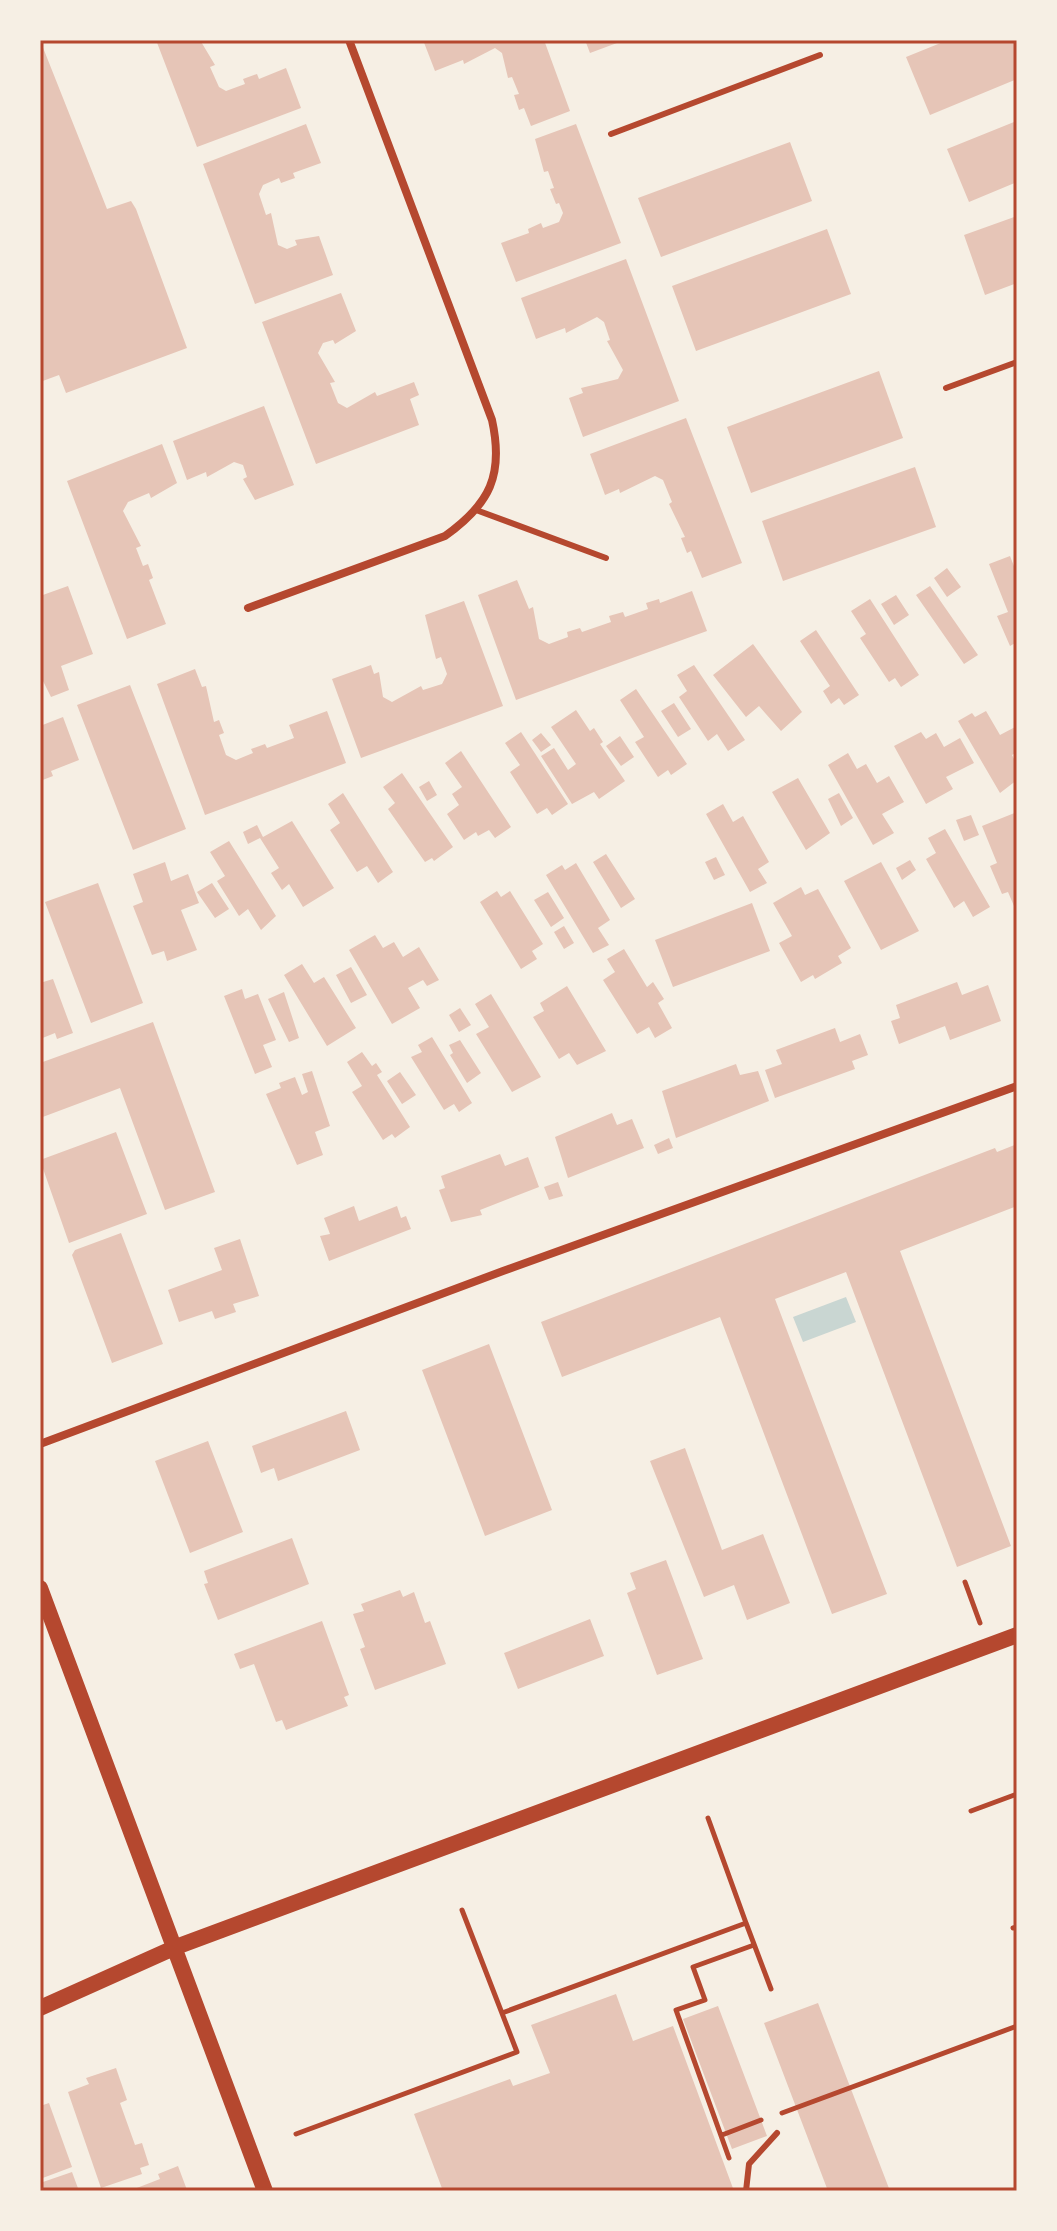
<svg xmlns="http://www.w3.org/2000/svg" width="1057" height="2231" font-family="'Sofia Sans Condensed',sans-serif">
<rect width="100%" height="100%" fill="#f6efe4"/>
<path fill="#c9d6d2" d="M846 1297 856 1322 803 1342 793 1317Z"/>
<path fill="#e6c5b7" d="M40 40 107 209 131 201 136 209 187 348 66 393 59 375 40 382Z
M156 40H200L215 65 210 67 219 87 226 91 245 84 243 79 257 74 259 79 286 68 301 108 197 147Z
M423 40H544L570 111 531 126 524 108 519 110 514 95 519 94 512 77 508 78 502 53 495 48 464 64 463 60 435 71Z
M585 40H625L590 53Z
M948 40H1017V79L930 115 906 57Z
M1014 122 1017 182 969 202 947 149Z
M306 124 321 163 293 173 295 178 281 183 279 178 263 185 259 194 266 215 271 213 278 245 287 249 297 245 295 240 319 236 333 275 255 304 203 164Z
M576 124 621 243 516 282 501 243 529 233 528 229 541 223 543 228 559 222 563 213 559 203 556 204 550 189 554 188 548 171 544 172 535 139Z
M790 142 812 201 661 257 638 198Z
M1017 216V283L985 295 964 235Z
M827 229 851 294 696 351 672 286Z
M626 259 679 401 583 437 569 398 583 393 581 388 618 379 623 370 607 341 610 340 604 322 597 317 566 333 565 328 536 339 521 298Z
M341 293 356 331 335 344 333 340 323 343 318 353 335 382 330 383 338 403 347 408 375 392 377 396 414 382 419 395 410 399 419 425 316 464 262 322Z
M879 371 903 438 751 493 727 427Z
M264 406 294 485 255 500 243 479 247 477 243 465 234 462 207 477 206 472 187 480 173 441Z
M686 418 742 563 702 578 691 551 687 553 681 538 685 537 669 504 672 502 663 480 655 476 620 493 619 489 605 495 590 454Z
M162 444 177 483 151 498 149 493 128 502 123 511 141 546 136 548 143 566 148 564 153 578 149 580 166 624 127 639 67 481Z
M915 467 936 527 783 581 762 521Z
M1010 556 1017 574V642L1010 646 997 616 1008 612 989 564Z
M947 568 961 587 947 597 934 578Z
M517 580 529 609 533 607 539 639 549 644 568 637 567 632 580 628 582 632 611 622 609 616 623 612 625 617 648 609 646 603 659 599 660 603 692 591 707 631 516 700 478 595Z
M68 586 93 654 61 666 69 690 51 697 40 675V596Z
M930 586 978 655 964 664 916 595Z
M896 595 909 615 894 625 881 604Z
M870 599 919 675 901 687 895 678 889 682 860 638 866 634 851 611Z
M464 601 503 706 361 758 332 679 371 665 374 674 379 672 383 697 392 702 421 686 423 690 442 684 447 674 441 657 436 659 425 615Z
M816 630 859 695 844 705 839 698 831 704 823 691 830 686 800 641Z
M753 644 802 712 781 731 759 706 746 717 713 675Z
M694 665 745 740 728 751 717 734 708 741 679 697 687 691 677 675Z
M195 669 202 687 206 686 214 722 219 720 224 733 219 735 226 755 236 760 253 753 251 749 265 744 267 748 294 738 289 725 327 711 346 763 205 815 157 684Z
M130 685 186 829 133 850 77 705Z
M636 689 687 764 671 775 668 770 658 777 635 742 644 737 620 700Z
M674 703 691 729 678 737 661 711Z
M576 710 590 731 594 728 603 742 600 744 625 781 599 799 594 792 572 804 541 756 554 748 568 770 576 764 551 727Z
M986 711 1000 735 1017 726V752L1012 755 1017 765V780L1000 793 958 721 972 713 975 717Z
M63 717 79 760 51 771 53 776 40 781V726Z
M521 732 568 804 552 815 547 808 537 814 510 772 520 765 505 743Z
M921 732 926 739 936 733 944 747 960 738 974 763 946 777 953 789 926 804 894 746Z
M541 733 551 745 541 752 532 740Z
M620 736 634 757 621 766 606 746Z
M461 751 511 827 495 838 489 830 478 836 476 832 464 840 447 814 459 805 452 794 462 787 445 763Z
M848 753 857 769 866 764 877 783 889 776 904 802 882 814 894 833 873 845 828 765Z
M402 773 453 847 434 861 432 858 425 862 388 809 395 803 383 787Z
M798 778 830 833 806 850 772 792Z
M429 781 437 795 427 801 419 787Z
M343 793 393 872 378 883 367 866 357 872 330 830 340 823 328 804Z
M839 793 853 818 841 826 828 799Z
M723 804 733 822 743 816 769 862 758 869 767 883 750 892 706 814Z
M1017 812V913L1008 892 1002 894 990 866 997 863 982 826Z
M971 815 979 835 964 841 956 820Z
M292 821 334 888 303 907 289 884 282 890 271 873 279 868 260 838 248 844 243 832 257 825 263 837Z
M945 829 990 907 973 917 964 901 954 908 926 859 936 853 928 838Z
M229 841 276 916 261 930 248 909 239 916 217 881 225 876 210 852Z
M606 854 635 899 621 908 593 862Z
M716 857 725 875 714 880 705 862Z
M910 860 916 870 902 880 896 868Z
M165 862 171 881 188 874 199 903 181 910 197 950 167 961 164 951 152 955 133 906 143 902 133 874Z
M881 862 919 931 881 950 844 881Z
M576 863 610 920 598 928 609 945 593 953 546 875 562 865 565 870Z
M98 883 143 1003 91 1023 45 902Z
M212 883 229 909 215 918 197 892Z
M801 887 805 895 818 889 851 948 838 956 842 963 815 979 813 975 801 982 779 943 792 936 773 903Z
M497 891 501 897 510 891 543 944 532 951 537 959 521 969 480 902Z
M548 892 564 918 551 927 534 900Z
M752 903 770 951 673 987 655 940Z
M564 926 574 943 564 949 554 932Z
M375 935 383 948 394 942 403 957 419 947 439 980 427 986 423 980 408 988 420 1008 392 1024 349 950Z
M624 949 647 987 653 982 664 999 658 1003 672 1028 655 1038 649 1027 637 1034 603 980 615 972 607 959Z
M302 964 314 983 324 977 356 1028 327 1046 284 975Z
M351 967 367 995 351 1003 336 975Z
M53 979 73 1033 57 1039 55 1033 40 1039V983Z
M957 982 962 995 988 985 1001 1021 950 1040 945 1026 899 1044 891 1021 900 1018 896 1005Z
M567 986 606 1051 577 1065 569 1053 559 1059 533 1017 544 1011 540 1003Z
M242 989 245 999 258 994 276 1040 263 1045 272 1067 255 1074 224 996Z
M284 992 299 1038 289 1042 268 999Z
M491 994 541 1077 512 1092 476 1034 489 1027 475 1004Z
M460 1008 471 1025 459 1032 449 1015Z
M153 1022 215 1192 165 1210 120 1088 40 1118V1063Z
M835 1028 840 1042 860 1034 868 1055 852 1061 855 1069 775 1098 765 1070 782 1064 776 1050Z
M432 1037 472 1103 459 1112 454 1104 444 1110 411 1057 422 1052 418 1045Z
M460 1040 481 1073 467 1083 450 1055 453 1053 449 1045Z
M362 1052 372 1066 376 1063 382 1072 377 1075 410 1127 395 1138 392 1134 383 1140 352 1092 362 1086 347 1062Z
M736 1064 740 1075 758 1071 769 1101 676 1138 662 1091Z
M312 1071 330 1126 315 1132 323 1155 297 1165 266 1094 281 1088 279 1083 295 1077 302 1095 308 1092 302 1074Z
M400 1072 416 1095 402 1104 387 1081Z
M612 1113 617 1125 632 1119 644 1148 568 1178 555 1137Z
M116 1132 147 1214 69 1243 40 1160Z
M669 1138 673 1148 658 1154 654 1145Z
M1017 1144V1206L900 1251 1011 1546 957 1567 846 1272 775 1299 887 1594 832 1614 720 1317 562 1377 541 1322 995 1148 997 1152Z
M500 1154 505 1166 528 1157 539 1187 480 1210 482 1215 451 1222 439 1190 445 1188 441 1176Z
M558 1182 563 1196 549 1200 544 1187Z
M354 1206 359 1221 397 1206 401 1218 406 1216 411 1229 329 1261 320 1236 330 1234 324 1218Z
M121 1233 163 1344 112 1363 72 1255 75 1250Z
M240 1239 259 1296 233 1304 236 1312 215 1319 212 1311 179 1322 168 1290 222 1270 214 1248Z
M489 1344 552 1510 485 1536 422 1370Z
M346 1411 360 1450 278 1481 274 1468 261 1473 252 1446Z
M208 1441 243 1532 190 1553 155 1461Z
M685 1448 722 1550 763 1534 790 1603 747 1620 734 1585 704 1597 650 1461Z
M292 1538 309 1584 218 1620 204 1584 208 1583 204 1571Z
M666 1560 703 1659 657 1675 627 1593 636 1589 630 1573Z
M400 1590 403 1597 414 1592 425 1623 430 1621 446 1664 375 1690 360 1649 365 1647 353 1614 364 1611 361 1604Z
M590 1619 604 1656 518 1689 504 1653Z
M322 1621 349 1695 344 1697 348 1706 286 1730 282 1720 276 1722 254 1664 240 1669 234 1654Z
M616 1994 633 2041 673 2026 734 2191H443L414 2114 510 2079 513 2086 550 2073 531 2025Z
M818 2003 890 2191H828L764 2023Z
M718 2006 767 2136 732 2149 683 2019Z
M116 2068 127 2100 120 2103 135 2145 142 2143 149 2165 140 2168 142 2174 101 2188 68 2092 89 2084 86 2078Z
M49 2103 72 2167 40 2179V2106Z
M178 2166 187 2190 129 2191 160 2179 158 2174Z
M72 2172 79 2191H40V2183Z"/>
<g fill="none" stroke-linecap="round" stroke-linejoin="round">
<path stroke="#b5482f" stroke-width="5" d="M965 1582 980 1623
M971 1811 1017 1794
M746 1923 771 1989
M1013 1928 1017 1927
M502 2013 746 1923 708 1818
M782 2113 1017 2026
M296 2134 517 2052 462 1910
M722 2135 761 2120
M729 2158 676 2010 705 2000 693 1967 754 1945"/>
<path stroke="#b5482f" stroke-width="6" d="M611 134 820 55
M946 388 1017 362
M476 510 606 558
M746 2191 749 2164 777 2133"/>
<path stroke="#b5482f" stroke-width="8" d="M248 608 445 536C490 504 504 475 492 420L349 40
M40 1444 503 1271 1017 1086"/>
<path stroke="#b5482f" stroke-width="16" d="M40 1588 265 2191
M40 2008 176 1947 1017 1635"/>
</g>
<rect width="1057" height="2231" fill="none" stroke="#f6efe4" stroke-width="84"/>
<rect x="42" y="42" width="973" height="2147" fill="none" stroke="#b5482f" stroke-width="3"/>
</svg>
